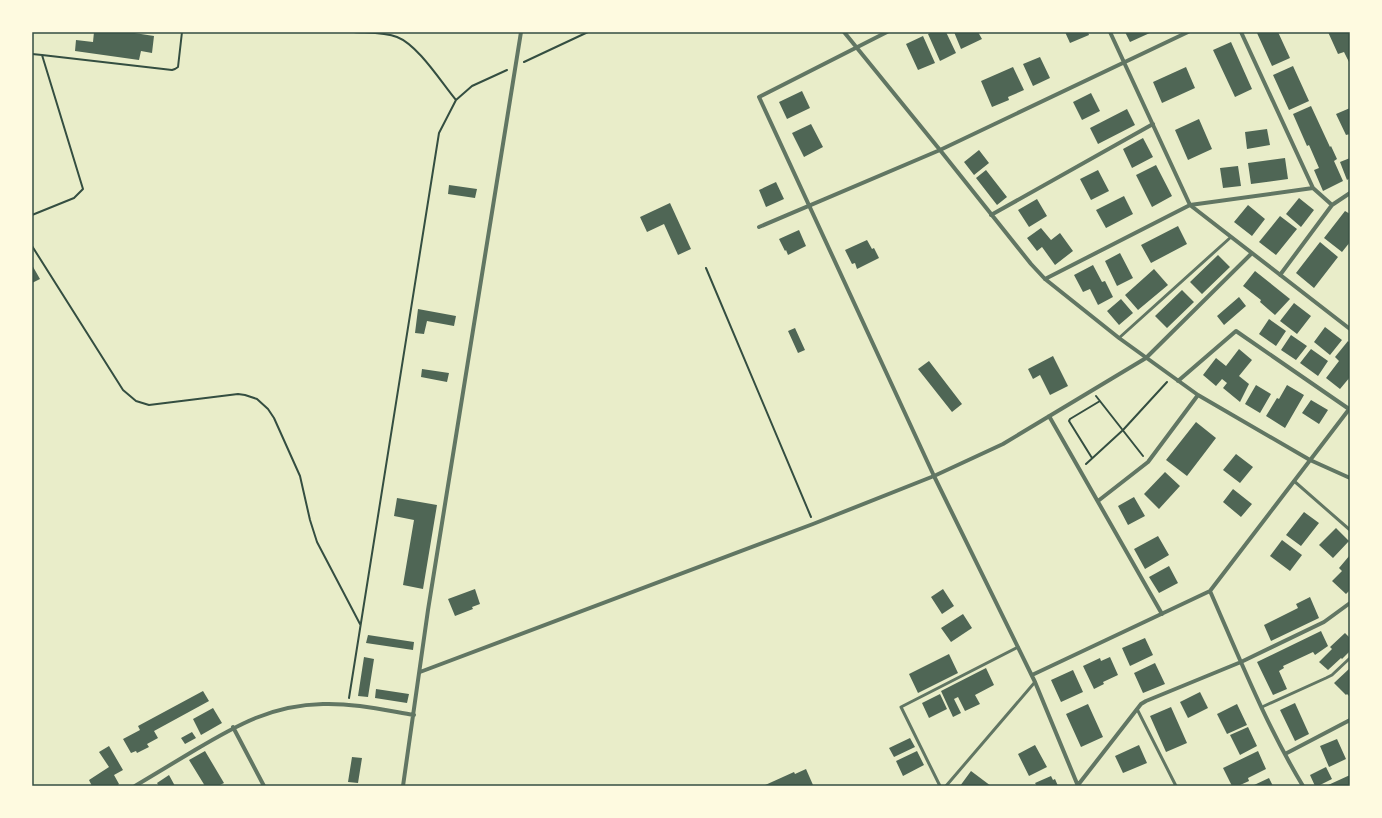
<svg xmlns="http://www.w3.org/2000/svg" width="1382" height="818" font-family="'IBM Plex Sans',sans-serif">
<rect width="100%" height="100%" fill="#e9edc9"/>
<path fill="#4f6655" d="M94 32H128L154 36 152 53 141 51 139 60 75 51 76 40 93 42Z
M932 32H946L956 53 940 61 928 34Z
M954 32H978L982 39 961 49Z
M1065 32H1088L1089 35 1070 43Z
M1125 32H1152L1130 42Z
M1258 32H1278L1290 58 1272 66 1257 33Z
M1328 32H1350V64L1344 52 1338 54Z
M923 36 935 63 918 70 906 44Z
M1231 42 1252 89 1235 97 1213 50Z
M1040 57 1050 78 1033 86 1023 64Z
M1293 66 1309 101 1289 110 1273 75Z
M1013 67 1024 90 1008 97 1009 100 992 107 981 81Z
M1186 67 1195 88 1162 103 1153 82Z
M802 91 810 108 787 119 779 102Z
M1091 93 1100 111 1082 120 1073 102Z
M1311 106 1330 147 1331 146 1337 159 1334 161 1343 181 1323 191 1314 170 1319 168 1309 145 1307 146 1293 114Z
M1350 108V134L1346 135 1336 114Z
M1127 109 1135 125 1098 144 1090 128Z
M1199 119 1212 149 1188 160 1175 130Z
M811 124 823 147 804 157 792 133Z
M1267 129 1270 145 1247 149 1245 132Z
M1143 138 1153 157 1132 168 1123 149Z
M979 150 989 163 974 175 964 162Z
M1285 158 1288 179 1251 184 1248 163Z
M1350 158V178L1347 180 1340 162Z
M1156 165 1172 196 1152 207 1136 175Z
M1238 166 1241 186 1223 188 1220 168Z
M986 170 1007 197 997 205 976 178Z
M1098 170 1109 191 1091 200 1080 179Z
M776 182 784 199 766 207 759 190Z
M449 185 477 189 475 198 448 194Z
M1124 196 1133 214 1106 228 1096 210Z
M1299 198 1314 210 1301 227 1286 214Z
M1037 199 1047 216 1029 227 1018 210Z
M670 203 691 249 678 255 664 224 647 232 640 217Z
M1248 205 1265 219 1252 236 1234 222Z
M1345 211 1350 214V242L1342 252 1324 238Z
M1280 216 1297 229 1276 255 1259 242Z
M1178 226 1187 244 1151 263 1141 245Z
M1041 228 1051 240 1060 233 1073 251 1055 265 1042 247 1037 251 1027 238Z
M799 230 806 246 788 255 786 250 785 251 779 239Z
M867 240 872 249 874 248 879 258 857 269 855 263 852 264 845 250Z
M1320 242 1338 257 1314 288 1296 273Z
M1120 253 1133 278 1117 286 1105 261Z
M1218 255 1230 267 1202 294 1190 282Z
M32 265 40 279 32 283Z
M1093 265 1102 282 1105 281 1113 297 1098 305 1090 289 1083 292 1074 275Z
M1154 269 1168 285 1138 310 1125 295Z
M1255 271 1290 299 1275 315 1260 302 1261 300 1243 286Z
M1182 290 1194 302 1167 328 1155 316Z
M1239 297 1246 306 1224 325 1217 316Z
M1121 299 1133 313 1119 325 1107 311Z
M1294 303 1311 316 1297 334 1280 321Z
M418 309 456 316 454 326 427 321 424 334 415 333Z
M1269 319 1286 331 1276 346 1259 334Z
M1325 327 1342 340 1330 355 1314 342Z
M795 328 805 350 798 353 788 331Z
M1291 335 1307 346 1296 360 1281 350Z
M1348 341 1350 343V377L1340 389 1326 378 1339 361 1335 357Z
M1239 349 1252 360 1239 376 1249 384 1240 402 1223 388 1227 383 1222 379 1216 386 1203 375 1216 358 1226 366Z
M1311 349 1328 361 1318 376 1300 363Z
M1053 356 1068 386 1050 395 1040 375 1033 379 1028 369Z
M929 361 962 404 952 412 918 369Z
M422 369 449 373 447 382 421 377Z
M1256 385 1271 394 1260 413 1245 404Z
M1287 385 1304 395 1285 428 1266 416 1277 398 1279 399Z
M1311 400 1328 410 1319 424 1302 413Z
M1196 422 1216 438 1187 476 1166 460Z
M1236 454 1253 467 1240 483 1223 470Z
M1165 472 1180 486 1159 509 1144 494Z
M1233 489 1252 504 1241 517 1223 502Z
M1134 497 1145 516 1128 525 1118 506Z
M397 498 437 505 423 589 403 585 414 520 394 516Z
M1304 512 1319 523 1301 546 1286 535Z
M1336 528 1349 541 1333 558 1319 545Z
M1158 536 1169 555 1145 569 1134 549Z
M1282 540 1302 555 1290 571 1270 556Z
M1350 555V590L1346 594 1332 581 1342 571 1339 568Z
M1169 566 1178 583 1159 593 1149 577Z
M475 589 480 604 472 607 473 609 455 616 448 599Z
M943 589 954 606 942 614 931 597Z
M1310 597 1319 618 1271 641 1264 625 1298 608 1296 604Z
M963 614 972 628 951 642 941 628Z
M1321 631 1328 646 1315 655 1313 652 1283 666 1284 668 1279 671 1287 689 1273 695 1257 662Z
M1345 633 1350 638V651L1342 659 1341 658 1328 670 1319 662 1332 649 1330 647Z
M368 635 414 642 413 650 366 643Z
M1145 638 1153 655 1130 666 1122 648Z
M949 654 958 673 918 693 909 674Z
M364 657 374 659 368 697 358 696Z
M1110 657 1118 675 1103 682 1104 684 1094 689 1083 666 1100 658 1101 661Z
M1155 663 1165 684 1143 693 1134 673Z
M986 668 994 685 975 695 980 704 965 711 958 697 954 699 961 713 953 717 941 691Z
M1350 668V697L1347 694 1346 695 1334 683Z
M1073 670 1083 692 1061 702 1051 680Z
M376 689 409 694 407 703 375 698Z
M203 691 209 701 154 731 158 738 147 744 149 747 137 753 136 751 131 753 123 739 140 730 138 726Z
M1200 692 1208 708 1188 718 1180 702Z
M940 694 947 709 929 718 922 703Z
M1295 703 1309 734 1295 741 1280 710Z
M1088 704 1103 737 1081 747 1066 714Z
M1237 704 1247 725 1227 734 1217 714Z
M1171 707 1187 743 1166 752 1150 716Z
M213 708 222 723 201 735 193 719Z
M1248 727 1257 746 1240 755 1230 735Z
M192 732 196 738 185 744 181 738Z
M910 738 915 747 894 757 889 748Z
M1337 739 1346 759 1329 767 1320 746Z
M1035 745 1047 767 1029 776 1018 754Z
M1139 745 1147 763 1123 773 1115 756Z
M109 746 123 770 114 775 119 784 117 786H92L89 780 109 767 99 752Z
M205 751 224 783 218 786H205L189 760Z
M917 751 924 765 903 776 896 761Z
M1258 751 1266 769 1248 778 1249 781 1238 786H1232L1223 768Z
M352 757 362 758 358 783 348 782Z
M1326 767 1332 779 1318 786H1315L1310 775Z
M806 769 813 785 812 786H763L794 772 795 774Z
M971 771 991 786H960Z
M169 775 175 786H159L157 783Z
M1350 775V786H1326Z
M1051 776 1053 780 1055 779 1058 786H1037L1035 783Z
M1269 778 1273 786H1252Z"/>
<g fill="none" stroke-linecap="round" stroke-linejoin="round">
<path stroke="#344e41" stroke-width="2" d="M354 32C367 33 384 32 397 37 418 45 441 82 456 100
M32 54 42 55
M524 62 588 32
M32 215 74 198 83 189 42 55 172 70 175 69 178 67 182 32
M32 246 123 390 136 401 149 405 238 394 245 395 257 399 268 409 274 418 300 476 310 520 317 542 360 624
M706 268 811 517
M1096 396 1143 456
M1092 458 1069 421 1070 419 1100 401
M1086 464 1123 430 1167 382
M349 698 439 133 456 100 472 86 507 70"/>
<path stroke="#617663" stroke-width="3" d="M1119 338 1231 237
M1294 481 1350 530
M1262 707 1326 678 1332 675 1350 658
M1137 709 1176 786
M940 786 901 707 1018 647
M946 786 1035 682"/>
<path stroke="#617663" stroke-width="4" d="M844 32 940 150 1031 264 1045 279 1119 338 1198 395 1310 460 1350 478
M887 32 759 97 934 476 1035 682 1078 786
M1110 32 1190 205 1350 329
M1241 32 1313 188 1332 205
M991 215 1153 124
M759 227 940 150 1188 32
M1280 275 1332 205 1350 193
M1045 279 1190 205 1313 188
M1178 381 1236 331 1349 409
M1049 416 1162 614
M1098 501 1148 462 1198 395
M1210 591C1239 657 1266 725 1303 786
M420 672 813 524 934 476 1003 444 1146 358 1252 253
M1032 675 1210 591 1350 408
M233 727 264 786
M1285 754 1350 720
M1078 785 1141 704 1146 701 1241 662 1324 622 1350 603
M135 786C155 774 175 762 195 750 237 725 272 705 323 704 353 703 384 710 414 715
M403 786 428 610 521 32"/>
</g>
<rect width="1382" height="818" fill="none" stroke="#fefae0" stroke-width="66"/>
<rect x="33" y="33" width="1316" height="752" fill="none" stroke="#344e41" stroke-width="1.5"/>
</svg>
